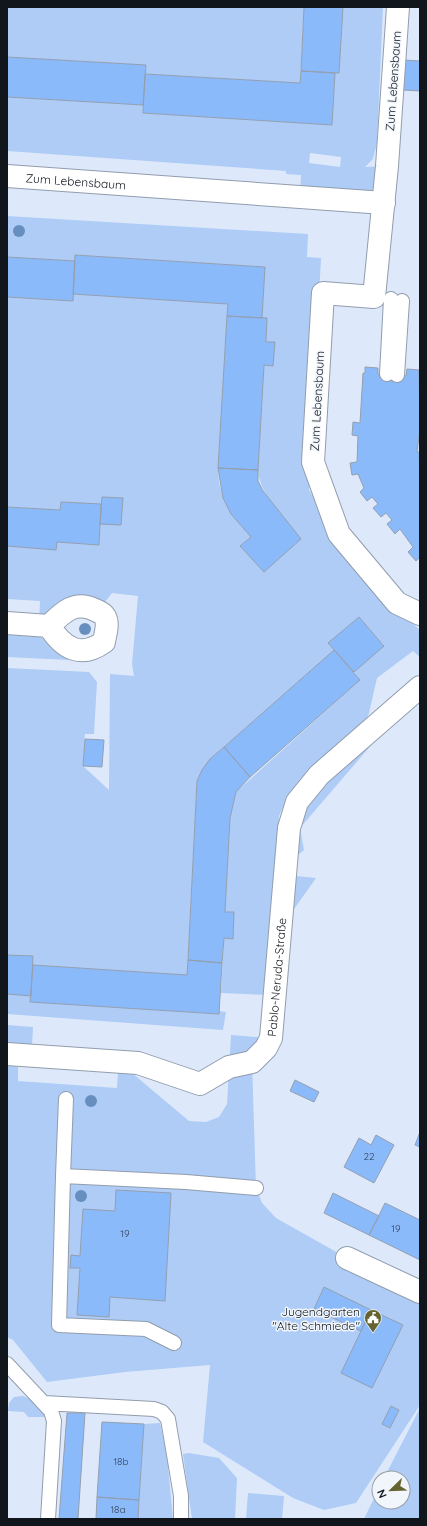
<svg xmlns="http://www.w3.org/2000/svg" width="427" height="1526" font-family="Quicksand,sans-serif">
<rect width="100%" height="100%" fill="#dde9fb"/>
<path fill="#aeccf6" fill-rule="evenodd" d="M7 7H304L300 83 145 74V65L7 57Z
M343 7H383L377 143 373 159 365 167 387 166 384 181 371 195 300 197 301 175 286 174V171L7 151V97L143 105V113L332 125 335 73H339ZM310 153 341 157 340 167 309 163Z
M7 216 308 234 307 257 321 258 309 490 315 500 328 501 384 599 420 630V657L413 651 377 678 369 713 364 726 305 776 288 795 279 816 267 995 221 993 224 938 232 939 233 912H225L230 818 236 792 360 680 354 672 384 645 359 617 329 643 334 650 210 759 197 781 187 975 33 965V956L7 955V668L89 672 97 682 94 734H85L83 766 109 790 110 674 134 676 132 664 138 596 112 593 98 611 39 625 40 601 7 599V546L56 550 57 542 99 545 101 504 61 502 60 510 7 507V297L72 301 73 294 228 304 218 468 219 482 223 498 231 514 251 537 240 546 264 572 301 539C285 518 260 497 258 470L264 365 273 366 275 343 266 342 267 318H262L265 267 76 255 75 261 7 257Z
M7 633 38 635 69 660 7 657Z
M385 729 300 828 304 850 297 856 296 876 316 878 280 929 297 802Z
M7 994 31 996V1002L219 1014V1011L226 1012 223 1030 7 1014Z
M7 1025 33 1027 32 1046 7 1045Z
M231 1035 271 1038 252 1062 256 1188 262 1203 276 1218 347 1258 420 1292V1405L356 1503 324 1510 293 1498 203 1442 210 1365 125 1372 47 1382 13 1340 7 1337V1065H18V1081L117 1088 118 1072 132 1073 189 1121 206 1122 219 1117 227 1104Z
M23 1396 32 1400 47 1417H28L24 1412 8 1411 9 1403 14 1397Z
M420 1408V1519H364L379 1488V1502H403V1478H384Z
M160 1423 167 1456 173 1519H138L144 1424Z
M189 1453 219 1458 237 1478 235 1519H192L183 1454Z
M248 1493 284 1496 282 1519H246Z"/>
<path fill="#8bbafb" stroke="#949faf" d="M304 7H343L339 73 301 71Z
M7 57 146 65 143 105 7 97Z
M404 60 420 61V91L403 90Z
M301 71 335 73 332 125 143 113 145 74 300 83Z
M75 255 265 267 262 318 227 316 228 304 73 294Z
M7 257 75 261 73 301 7 297Z
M227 316 267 318 266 342H275L273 366 264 365 258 470 218 468Z
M365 367 378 368V374L406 376 407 369 419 370 420 429 417 452H420L419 459 420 461V557L416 561 408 552 413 547 400 529 395 534 387 524 392 520 386 513 381 517 373 508 378 504 372 497 367 501 360 492 364 488 358 474 352 475 350 463 357 462 358 436 352 435 353 422 360 423 363 373H365Z
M218 468 258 470V481L263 491 301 539 264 572 240 546 251 537 231 514 223 498Z
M102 497 123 498 121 525 100 524Z
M61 502 101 504 99 545 57 542 56 550 7 546V507L60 510Z
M359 617 384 646 354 672 328 643Z
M334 650 360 680 250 777 224 747Z
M85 739 104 740 102 767 83 766Z
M224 747 250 777 236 792 230 818 225 912H234L233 939 224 938 222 963 188 960 197 781 202 770 210 759Z
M7 955 33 956 31 996 7 994Z
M188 960 222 963 219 1014 30 1002 33 965 187 975Z
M295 1080 319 1092 314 1102 290 1091Z
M420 1132V1147L415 1145Z
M376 1135 394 1145 374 1183 344 1167 359 1138 371 1145Z
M116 1190 171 1193 165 1301 110 1297 109 1317 77 1315 80 1268H70L71 1255 80 1256 83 1209 115 1211Z
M333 1193 379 1216 369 1235 324 1213Z
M385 1203 420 1220V1260L369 1235Z
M324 1287 371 1310 361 1331 314 1309Z
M371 1310 403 1325 372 1388 341 1373Z
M391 1406 399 1410 390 1428 382 1424Z
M67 1413H85L78 1519H59Z
M102 1422 144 1424 139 1500 97 1497Z
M97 1497 139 1500 138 1519H96Z"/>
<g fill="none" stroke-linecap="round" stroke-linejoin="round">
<defs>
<path id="service" d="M387 374 391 299
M397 375 402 301
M63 1176 66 1099
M174 1343 146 1329 59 1325 63 1176 186 1182 256 1188
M7 1364 51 1411 54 1421 48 1519
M44 1403 154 1409 162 1412 168 1419 181 1496V1519"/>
<g id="minor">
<path d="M398 7 387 166 374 297 323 293 313 462 339 534 397 603 420 614"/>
<path id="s1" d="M7 176 384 203"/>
<path d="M7 623 49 626C63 612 75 600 95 610 98 611 104 614 105 617 109 624 105 635 104 642 80 659 63 648 49 626"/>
<path id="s2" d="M7 1054 138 1063 200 1084 229 1067 252 1062 266 1048 271 1038 289 828 297 802 319 775 420 687"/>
<path d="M347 1258 420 1292"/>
</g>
</defs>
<use href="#service" stroke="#919dad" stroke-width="16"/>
<use href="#minor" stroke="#919dad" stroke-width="24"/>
<use href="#service" stroke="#fff" stroke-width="14"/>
<use href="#minor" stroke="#fff" stroke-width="22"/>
</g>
<g fill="#668fc0">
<circle cx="19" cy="231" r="6"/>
<circle cx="85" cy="629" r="6"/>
<circle cx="91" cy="1101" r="6"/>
<circle cx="81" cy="1196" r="6"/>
</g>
<defs>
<symbol id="civic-pin" viewBox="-11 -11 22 30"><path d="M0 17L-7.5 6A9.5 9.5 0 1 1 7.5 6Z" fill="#656330" stroke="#f1f6fd"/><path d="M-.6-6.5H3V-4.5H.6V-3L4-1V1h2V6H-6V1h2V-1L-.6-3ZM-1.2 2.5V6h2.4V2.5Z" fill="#fff"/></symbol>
</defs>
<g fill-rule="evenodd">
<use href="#civic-pin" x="363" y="1308" width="20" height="27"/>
</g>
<g text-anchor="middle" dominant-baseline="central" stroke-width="3" stroke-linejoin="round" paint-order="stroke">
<g font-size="10" fill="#303f54">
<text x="369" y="1156">22</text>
<text x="396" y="1228">19</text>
<text x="125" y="1233">19</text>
<text x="121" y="1461">18b</text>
<text x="118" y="1509">18a</text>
</g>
<g font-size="12" fill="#11161c" stroke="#f1f6fd">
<text transform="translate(393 81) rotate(-86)">Zum Lebensbaum</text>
<text stroke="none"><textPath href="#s1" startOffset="69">Zum Lebensbaum</textPath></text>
<text transform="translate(317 401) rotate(-87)">Zum Lebensbaum</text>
<text stroke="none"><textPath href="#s2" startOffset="346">Pablo-Neruda-Straße</textPath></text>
</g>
<g font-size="12" fill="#11161c" stroke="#f1f6fd" text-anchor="end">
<text x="360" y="1311">Jugendgarten<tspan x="360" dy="14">"Alte Schmiede"</tspan></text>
</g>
</g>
<rect width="427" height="1526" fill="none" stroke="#11161c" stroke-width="16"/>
<g transform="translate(391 1490) rotate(247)"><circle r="19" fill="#f1f6fd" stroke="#979ca3"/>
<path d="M0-3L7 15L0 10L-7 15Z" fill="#656330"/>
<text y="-6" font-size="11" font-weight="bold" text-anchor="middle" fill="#11161c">N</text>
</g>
</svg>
